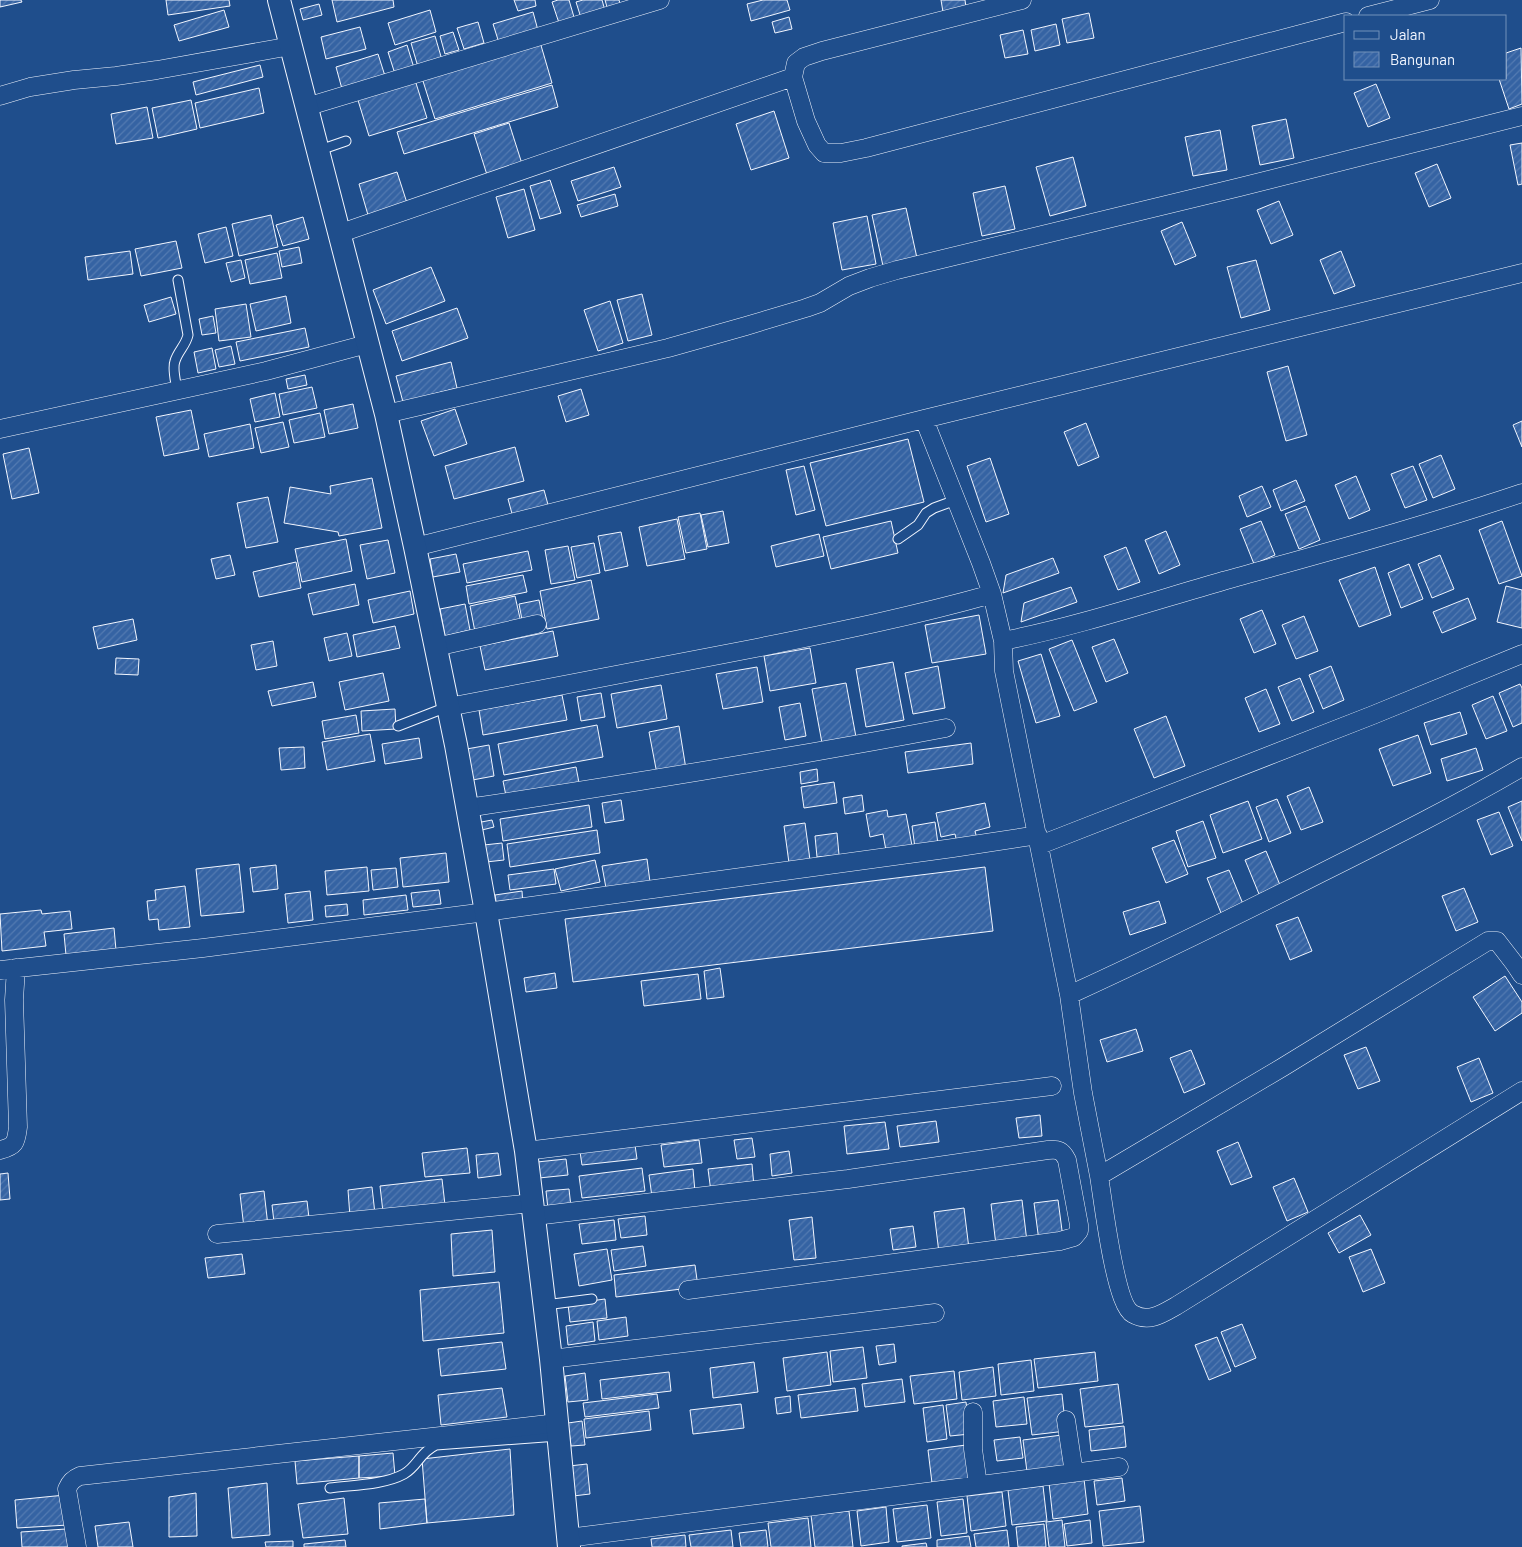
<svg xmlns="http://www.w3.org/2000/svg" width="1522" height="1547" font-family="Barlow,sans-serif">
<defs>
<pattern id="building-hatch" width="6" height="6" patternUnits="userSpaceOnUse" patternTransform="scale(1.25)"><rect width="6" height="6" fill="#3563a3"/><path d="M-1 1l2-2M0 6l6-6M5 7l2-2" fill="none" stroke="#537ab1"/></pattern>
</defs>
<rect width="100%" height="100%" fill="#1f4e8c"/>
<path fill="url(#building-hatch)" stroke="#f2f6ff" d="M0 0H21L22 2 0 7Z
M166 0H229L230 6 168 15Z
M332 0H393L394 7 337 22Z
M514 0H535L536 6 518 11Z
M558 0H569L576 24 561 29 552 2Z
M583 0H602L606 14 582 21 576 2Z
M605 0H619L622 10 609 14Z
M763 0H787L790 10 751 21 747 4Z
M941 0H965L966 7 943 12Z
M319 4 322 15 303 20 300 9Z
M224 10 229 27 179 41 174 25Z
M430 10 436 32 395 45 388 23Z
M533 12 539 34 500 46 493 24Z
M1089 13 1094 38 1067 43 1062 19Z
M789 17 792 29 775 33 772 22Z
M478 22 484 43 464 49 457 28Z
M1056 24 1060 45 1035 51 1031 30Z
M360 27 366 49 326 59 321 37Z
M1023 30 1028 54 1005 58 1000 35Z
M453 32 459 50 445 54 440 36Z
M435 36 442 60 418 67 411 43Z
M540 42 552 83 435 119 422 78Z
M407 45 414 68 395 74 388 52Z
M1521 48 1522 104 1509 109 1499 79H1506V53Z
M378 54 385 76 342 89 336 67Z
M260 65 263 77 196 95 193 82Z
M415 80 427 118 369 136 357 97Z
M1376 84 1390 118 1368 127 1354 93Z
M552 85 558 107 404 154 397 132Z
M259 88 264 113 200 128 195 103Z
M191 100 197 129 158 138 152 108Z
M147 107 153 138 116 144 111 114Z
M774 111 789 158 751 170 736 124Z
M1286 119 1294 158 1260 165 1252 126Z
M509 123 523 167 488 178 474 134Z
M1220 130 1227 170 1193 176 1185 137Z
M1522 143V184L1518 185 1510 145Z
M1073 157 1086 206 1050 216 1036 167Z
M1437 164 1451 198 1429 207 1415 173Z
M614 167 621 187 578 201 571 181Z
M397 172 407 203 368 215 359 184Z
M550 180 561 213 540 219 530 186Z
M1005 186 1015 229 982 236 973 193Z
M524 189 535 230 508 238 496 197Z
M615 194 618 206 581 217 577 205Z
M1279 201 1293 235 1271 244 1257 210Z
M906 208 917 258 883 266 872 215Z
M271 215 278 247 239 256 232 224Z
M867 216 876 264 842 270 833 223Z
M303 217 309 239 283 246 276 225Z
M1182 222 1196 256 1175 265 1161 231Z
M226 227 233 256 205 263 198 234Z
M176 241 182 268 141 276 135 249Z
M299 247 302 263 282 267 279 251Z
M130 251 133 274 88 280 85 257Z
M1341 251 1355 286 1334 294 1320 260Z
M277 253 282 278 250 284 245 260Z
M241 260 245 278 231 282 226 263Z
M1256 260 1270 310 1241 318 1227 267Z
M431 267 445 301 386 324 373 290Z
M642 294 652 335 628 341 617 300Z
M286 296 291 323 256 331 250 304Z
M171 297 176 314 149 322 144 305Z
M610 301 623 343 598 351 584 310Z
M246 304 251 337 219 341 215 309Z
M457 308 468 338 402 361 392 331Z
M213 316 216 333 202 335 199 319Z
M305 328 309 347 240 361 236 342Z
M231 346 235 364 219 367 215 350Z
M212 348 216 369 198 373 194 352Z
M451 362 457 388 403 402 396 376Z
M1288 366 1307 435 1286 441 1267 372Z
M305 375 307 385 288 389 286 379Z
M312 387 317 408 283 415 279 394Z
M581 389 589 415 566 422 558 396Z
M275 393 280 417 255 422 250 399Z
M353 404 358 428 329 434 324 410Z
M455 409 467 444 434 456 421 421Z
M191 410 199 449 164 456 156 417Z
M320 413 325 437 294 443 289 420Z
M1522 421V447L1513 425Z
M283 422 289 447 261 453 255 428Z
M1086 423 1099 457 1078 466 1064 432Z
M250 424 254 448 209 457 204 434Z
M908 439 924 502 826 526 810 463Z
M515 447 524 481 454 499 445 466Z
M29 448 39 493 12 499 3 454Z
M1441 455 1455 489 1433 498 1419 464Z
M990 458 1009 514 986 522 967 466Z
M804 466 815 510 796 515 786 470Z
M1413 466 1427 500 1405 508 1391 474Z
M1356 476 1370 510 1349 519 1335 485Z
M372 478 382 528 339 536 338 532 284 523 290 487 331 494 330 486Z
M1296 480 1305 501 1281 511 1273 490Z
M1262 486 1271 507 1247 517 1239 496Z
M544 490 550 512 514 521 508 499Z
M268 497 278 542 246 548 237 503Z
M1306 506 1320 540 1299 549 1285 514Z
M723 511 729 543 708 547 701 515Z
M700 513 707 549 686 553 678 517Z
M677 519 685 559 647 566 639 527Z
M891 521 898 553 831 569 823 537Z
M1261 521 1275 555 1254 564 1240 529Z
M1502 521 1522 576 1499 584 1479 530Z
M1166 531 1180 565 1159 574 1145 540Z
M621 532 628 566 605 571 598 536Z
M819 534 824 556 776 567 771 546Z
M346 539 352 571 302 582 295 549Z
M388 540 395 573 367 579 360 545Z
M594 543 600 573 577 578 571 547Z
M568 546 575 580 551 584 545 550Z
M1126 547 1140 582 1118 590 1104 556Z
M528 551 532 570 467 583 463 564Z
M456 554 460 572 433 577 430 559Z
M230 555 235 575 216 579 211 559Z
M1440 555 1454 589 1432 598 1418 564Z
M1053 558 1059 573 1003 593 1006 575Z
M296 562 301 588 259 597 253 572Z
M1409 564 1423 599 1401 608 1388 573Z
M1375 567 1391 615 1359 627 1339 580Z
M523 575 527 592 469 604 466 586Z
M591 580 599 619 547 629 540 591Z
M355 584 359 605 313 615 308 594Z
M1506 586 1522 590V628L1497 622Z
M1071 587 1077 602 1021 622 1024 603Z
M410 591 414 614 373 623 368 600Z
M515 596 522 627 476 637 470 606Z
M1468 598 1476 619 1442 633 1433 612Z
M539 600 543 620 523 625 519 604Z
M465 604 470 630 445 636 440 609Z
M1262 610 1276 644 1254 653 1240 619Z
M979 615 986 654 932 663 925 625Z
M1304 616 1318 651 1296 659 1282 625Z
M133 619 137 640 98 649 93 627Z
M395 626 400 648 357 657 353 635Z
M553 631 558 656 485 670 480 646Z
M347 633 352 656 329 661 324 638Z
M1114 639 1128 673 1106 682 1092 647Z
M1072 640 1097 702 1074 711 1049 649Z
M273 641 277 666 256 670 251 645Z
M810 648 816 683 770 691 764 656Z
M1041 654 1060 716 1036 723 1018 661Z
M116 658 139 659 138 675 115 674Z
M893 662 904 720 866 727 856 669Z
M938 666 945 708 913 714 905 673Z
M1331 666 1344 700 1323 709 1309 675Z
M757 667 763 702 723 709 716 674Z
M383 673 389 701 345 710 339 682Z
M1300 678 1314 712 1292 721 1278 687Z
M313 682 316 697 272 706 268 691Z
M846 683 856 737 822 743 812 689Z
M1520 684 1522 688V723L1513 727 1499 693Z
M661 685 667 719 617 728 611 694Z
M1266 689 1280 724 1259 732 1245 698Z
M601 693 605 717 581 721 577 697Z
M562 695 567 720 483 735 479 710Z
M1493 696 1507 731 1486 739 1472 705Z
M800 703 806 736 785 740 779 707Z
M395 709 396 729 362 731 361 711Z
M1460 712 1467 734 1431 745 1424 723Z
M356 715 359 733 325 739 322 721Z
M1166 716 1185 766 1154 778 1134 729Z
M597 725 603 757 504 775 498 744Z
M679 726 686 769 657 774 649 732Z
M370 734 375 761 327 770 322 742Z
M1418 735 1431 773 1393 786 1379 749Z
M419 738 422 758 385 764 382 744Z
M971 743 973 764 908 773 905 752Z
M489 745 494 776 467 781 461 750Z
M304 747 305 768 281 770 279 748Z
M1476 748 1483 770 1447 781 1441 759Z
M576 767 580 788 507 801 503 781Z
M817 769 818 781 801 784 800 772Z
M834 782 837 803 804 808 801 787Z
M1309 787 1323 822 1301 830 1287 796Z
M862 795 864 811 845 814 843 798Z
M1277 799 1291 833 1269 842 1256 807Z
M621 800 624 820 605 823 602 803Z
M1248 801 1262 839 1223 853 1210 815Z
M1522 801V841L1508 807Z
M985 803 990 827 975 831 977 839 957 843 955 834 941 837 936 813Z
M589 805 592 827 503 841 500 819Z
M887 810 888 817 906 814 913 851 887 856 883 834 870 837 866 814Z
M1499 812 1513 846 1491 855 1477 820Z
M492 820 494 827 478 831 476 823Z
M1203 821 1216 858 1188 867 1176 831Z
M935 822 938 844 915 848 912 826Z
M805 823 810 860 789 863 784 826Z
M597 830 600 853 510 867 507 844Z
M837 833 839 855 817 857 815 836Z
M1174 840 1188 874 1166 883 1152 848Z
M502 843 504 860 486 862 484 845Z
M1266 851 1280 885 1259 894 1245 860Z
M446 853 449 882 403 887 400 858Z
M647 859 650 882 606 888 602 866Z
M595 860 600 882 561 891 555 869Z
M239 864 244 912 201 916 196 869Z
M276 865 278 889 253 892 250 868Z
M367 867 369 891 327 895 325 871Z
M985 867 993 931 573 982 565 919Z
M396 868 398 887 373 890 371 870Z
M554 869 556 884 510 890 508 875Z
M1229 870 1243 904 1221 913 1207 878Z
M185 886 190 927 159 930 158 919 149 920 147 901 156 900 155 890Z
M1464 888 1478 922 1456 931 1442 896Z
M439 890 441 904 413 907 411 893Z
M310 891 313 920 288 923 285 894Z
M522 891 523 905 497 908 495 895Z
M406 895 408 910 364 915 363 900Z
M1159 901 1166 923 1130 935 1123 912Z
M347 904 348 915 326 917 325 906Z
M41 910 42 914 70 911 72 929 44 932 46 946 2 951 0 914Z
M1298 917 1312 951 1290 960 1276 925Z
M114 928 116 950 66 955 64 934Z
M720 968 724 997 707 999 704 971Z
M555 973 557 988 526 992 524 978Z
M698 974 701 999 644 1006 641 981Z
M1505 976 1522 1002V1013L1495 1031 1473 997Z
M1136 1029 1143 1051 1107 1062 1100 1040Z
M1366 1047 1380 1081 1358 1089 1344 1055Z
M1191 1050 1205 1084 1184 1093 1170 1058Z
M1479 1058 1493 1093 1471 1102 1457 1067Z
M1040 1115 1042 1136 1019 1138 1016 1118Z
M936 1121 939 1142 900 1147 897 1126Z
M885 1122 889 1149 847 1154 844 1126Z
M634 1138 637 1159 582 1165 579 1145Z
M752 1138 755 1157 737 1159 734 1140Z
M699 1140 702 1163 664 1167 661 1145Z
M1238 1142 1252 1177 1231 1185 1217 1151Z
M467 1148 470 1173 425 1177 422 1153Z
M789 1151 792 1173 772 1176 770 1154Z
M498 1153 501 1175 478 1178 476 1155Z
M566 1159 568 1175 539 1178 537 1162Z
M752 1164 754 1187 711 1192 708 1169Z
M642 1168 645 1191 582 1198 579 1176Z
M693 1169 695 1192 652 1197 649 1175Z
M8 1173 10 1199 0 1200V1174Z
M1294 1178 1308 1212 1287 1221 1273 1187Z
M442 1179 445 1205 383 1212 380 1186Z
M372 1187 375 1214 350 1217 348 1190Z
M569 1189 571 1207 548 1209 546 1191Z
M264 1191 268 1226 244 1228 240 1194Z
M1022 1200 1027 1242 996 1245 991 1204Z
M1058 1200 1063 1238 1039 1241 1034 1203Z
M307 1201 309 1218 274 1222 272 1205Z
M964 1208 969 1249 939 1253 934 1212Z
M1360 1215 1371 1235 1339 1253 1328 1233Z
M645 1216 647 1235 621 1238 618 1219Z
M812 1217 816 1258 794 1260 789 1220Z
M614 1220 616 1240 582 1244 579 1224Z
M913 1226 916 1247 893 1250 890 1229Z
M492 1230 495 1272 453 1276 451 1234Z
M643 1246 646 1266 614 1271 611 1250Z
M607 1249 612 1280 579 1286 574 1254Z
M1371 1249 1385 1283 1363 1292 1349 1257Z
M242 1254 245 1274 208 1278 205 1258Z
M695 1265 698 1287 616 1297 614 1275Z
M499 1282 504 1333 423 1341 420 1290Z
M605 1299 607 1318 570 1322 568 1304Z
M626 1317 628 1336 599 1340 597 1321Z
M593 1322 595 1341 568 1345 566 1326Z
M1242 1324 1256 1358 1235 1367 1221 1332Z
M1217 1337 1231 1371 1209 1380 1195 1345Z
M502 1342 506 1369 441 1376 438 1349Z
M894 1344 896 1362 879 1365 876 1346Z
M863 1347 867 1378 833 1382 830 1351Z
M827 1352 831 1385 787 1391 783 1358Z
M1095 1352 1098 1381 1038 1388 1034 1359Z
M1031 1360 1034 1391 1001 1395 998 1364Z
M754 1362 758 1392 713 1398 710 1368Z
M993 1367 996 1396 962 1400 959 1372Z
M954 1371 957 1399 914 1404 910 1376Z
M669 1372 671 1391 602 1399 600 1380Z
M585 1373 588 1400 568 1402 565 1376Z
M902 1379 905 1402 865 1407 862 1384Z
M1118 1384 1123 1423 1085 1427 1080 1389Z
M502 1388 507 1417 441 1425 438 1395Z
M855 1388 858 1411 801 1418 798 1395Z
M657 1394 659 1408 585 1417 583 1403Z
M1062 1394 1066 1431 1032 1435 1027 1398Z
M790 1396 791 1412 777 1414 775 1398Z
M1024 1397 1027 1424 996 1427 993 1401Z
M966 1402 970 1434 950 1436 946 1405Z
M741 1404 744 1428 693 1434 690 1410Z
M943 1405 947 1439 927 1442 923 1408Z
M649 1411 651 1430 586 1438 584 1419Z
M582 1421 585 1445 571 1446 568 1423Z
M1124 1426 1126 1447 1091 1451 1089 1430Z
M1062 1435 1065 1468 1027 1472 1023 1440Z
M1020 1437 1023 1458 997 1461 994 1440Z
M966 1445 970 1478 932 1483 928 1450Z
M510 1449 514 1515 427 1523 422 1459Z
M393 1453 395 1476 359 1478V1456Z
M359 1456V1478L297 1484 295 1461Z
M587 1464 590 1494 573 1496 569 1466Z
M1122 1478 1125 1501 1097 1505 1094 1481Z
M1084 1479 1088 1514 1053 1519 1049 1483Z
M267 1483 270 1535 232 1538 228 1488Z
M1043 1486 1047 1521 1012 1525 1008 1490Z
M1002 1492 1006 1526 971 1531 967 1496Z
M196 1493 197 1536 169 1537V1497Z
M65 1495 68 1525 17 1528 15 1500Z
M344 1498 348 1534 303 1538 298 1504Z
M425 1499 427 1523 380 1529 379 1503Z
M963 1499 967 1533 941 1536 937 1502Z
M927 1505 931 1538 897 1542 893 1509Z
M1140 1506 1144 1542 1103 1546 1099 1511Z
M886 1507 889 1542 861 1546 857 1511Z
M849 1511 853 1547H815L811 1515Z
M808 1518 811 1547H771L768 1523Z
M1062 1520 1065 1547H1049L1046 1522Z
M1090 1520 1092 1543 1067 1546 1064 1524Z
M129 1522 133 1547H98L95 1526Z
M1044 1524 1046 1547H1018L1016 1527Z
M66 1529 68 1547H22L21 1532Z
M731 1530 733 1547H691L689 1535Z
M766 1530 768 1547H741L739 1533Z
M1007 1530 1009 1547H976L974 1534Z
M685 1535 686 1547H652L651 1539Z
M969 1536 971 1547H937V1540Z
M345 1540 346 1547H304V1544Z
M293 1541V1547H266L265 1542Z
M926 1543 927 1547H902V1546Z"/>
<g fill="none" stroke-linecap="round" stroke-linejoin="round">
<defs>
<path id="service" d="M317 151 346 141
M177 390C176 382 172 369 175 361 178 351 186 345 188 335L178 280
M898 539 918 525 926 513 934 508 956 500
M398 726 447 707
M545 1305 592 1299
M330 1488C352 1485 384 1485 404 1474 418 1466 419 1453 436 1445L558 1436"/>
<path id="minor" d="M1022 0 822 51 804 57 796 63 793 77 806 121 817 145 824 153H841L866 148 1346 22
M1368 16 1430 0
M0 96 30 87 74 80 116 76 157 70 291 46
M306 107 660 0
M338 234 793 77
M386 414 668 348 746 326 806 308 820 303 849 286 870 278 897 270 1240 187 1522 116
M0 429 266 371 367 344
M415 547 924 419 1522 273
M992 594 1003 641C1078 626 1150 602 1223 581 1323 553 1424 526 1522 493
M1003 641 1004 671 1069 995 1083 1093 1099 1176 1283 1067 1488 941H1497L1514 963 1522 975
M436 647 537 624
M448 707C551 688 654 668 756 648 835 632 914 616 992 594L981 563 924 419
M467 808C627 784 787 758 946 728
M1040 845 1373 715 1522 654
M0 970 203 948 486 912 953 848 1038 835
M1069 995C1154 956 1238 915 1321 873 1389 839 1457 805 1522 767
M0 1150C16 1146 16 1142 18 1127L14 1000 16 968
M526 1151 1052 1086
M1099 1176C1103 1200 1115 1305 1133 1314 1149 1323 1162 1314 1176 1306L1522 1091
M535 1216 848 1179 1048 1150C1058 1149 1062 1150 1067 1160L1079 1225V1231L1074 1237 1060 1241 688 1290
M217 1234 533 1203
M551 1359 935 1313
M973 1412V1449L978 1485
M1066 1420 1074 1473
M568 1538 1119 1467
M77 1547 67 1489C70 1482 73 1479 80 1476L557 1423"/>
<path id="tertiary" d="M279 0 386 414 415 547 456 745 486 912 526 1151 551 1359 569 1547"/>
</defs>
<use href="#service" stroke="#f2f6ff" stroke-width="11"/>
<use href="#minor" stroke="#f2f6ff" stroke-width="19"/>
<use href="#tertiary" stroke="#f2f6ff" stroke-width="24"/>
<use href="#service" stroke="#1f4e8c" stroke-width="9"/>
<use href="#minor" stroke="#1f4e8c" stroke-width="18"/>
<use href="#tertiary" stroke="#1f4e8c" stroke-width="22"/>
</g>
<rect x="1344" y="15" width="162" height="65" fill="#1f4e8c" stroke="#7391ba"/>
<rect x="1354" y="31" width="25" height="8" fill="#1f4e8c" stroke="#7391ba"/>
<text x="1390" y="40" font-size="15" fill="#f2f6ff">Jalan</text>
<rect x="1354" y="52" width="25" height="15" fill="url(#building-hatch)" stroke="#7391ba"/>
<text x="1390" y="65" font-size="15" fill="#f2f6ff">Bangunan</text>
</svg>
